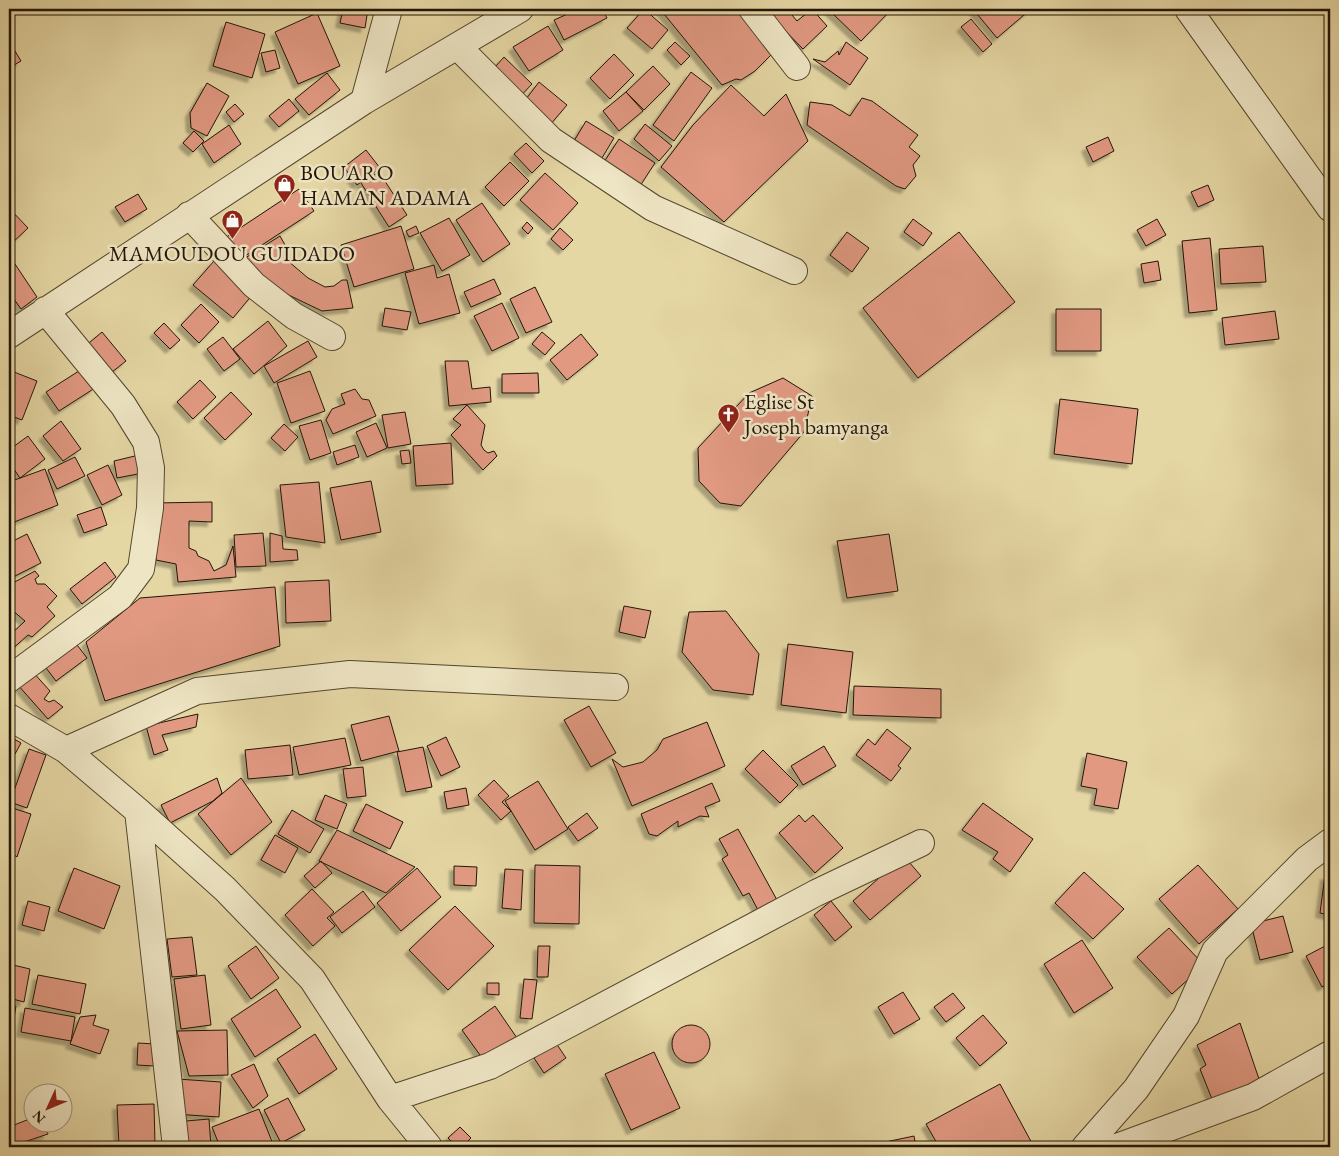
<svg xmlns="http://www.w3.org/2000/svg" width="1339" height="1156" font-family="'EB Garamond',serif">
<defs>
<filter id="shadow"><feDropShadow dx="-4.5" dy="4.5" stdDeviation="1" flood-color="#0004"/></filter>
</defs>
<rect width="100%" height="100%" fill="#e5d7a4"/>
<filter id="stains"><feTurbulence type="fractalNoise" baseFrequency=".004" numOctaves="4"/><feColorMatrix values="0 0 0 0 .2 0 0 0 0 .09 0 0 0 0 .02 0 0 0 .5 -.17"/></filter>
<radialGradient id="worn" r=".72"><stop offset=".6" stop-color="#630" stop-opacity="0"/><stop offset="1" stop-color="#630" stop-opacity=".3"/></radialGradient>
<path fill="#e19982" stroke="#221506" filter="url(#shadow)" d="M343 9H368L365 28 340 23Z
M579 9H602L607 18 564 40 554 20Z
M644 9 668 30 652 49 627 28Z
M660 9H742L771 55 755 71 741 80 736 79 722 85Z
M764 9H787L797 21 812 9 827 26 803 49Z
M828 9H892L861 41Z
M973 9H1031L997 38Z
M317 13 340 66 298 84 275 32Z
M971 19 992 44 983 52 961 27Z
M226 22 265 34 252 78 213 66Z
M548 26 563 50 529 71 513 47Z
M9 41 21 61 9 68Z
M675 42 690 56 681 65 667 50Z
M846 42 868 58 850 85 813 59 825 62 838 51 839 55Z
M275 50 280 68 266 72 261 53Z
M614 54 634 75 610 99 590 78Z
M504 57 532 84 515 102 487 76Z
M653 66 670 84 644 110 626 92Z
M691 72 712 88 674 141 653 125Z
M327 73 340 90 309 115 295 99Z
M539 82 567 105 550 125 523 103Z
M207 83 229 96 207 136 191 128 190 113Z
M731 85 764 116 786 94 808 141 724 222 661 167 693 125Z
M626 92 643 111 619 131 603 111Z
M862 98 872 101 918 135 909 147 920 156 913 165 916 176 905 189 896 186 807 125 810 102 832 105 850 116Z
M289 99 299 111 279 127 269 116Z
M235 104 244 114 234 122 226 112Z
M586 121 614 138 602 158 574 141Z
M645 124 672 146 659 161 634 139Z
M229 125 241 144 214 163 202 144Z
M194 131 204 141 193 152 183 143Z
M1108 137 1114 151 1093 162 1086 147Z
M619 139 655 163 640 186 604 162Z
M526 143 544 161 532 173 514 154Z
M366 150 380 168 357 185 344 167Z
M510 162 529 181 504 206 485 187Z
M379 172 407 215 389 227 361 183Z
M545 173 578 203 553 230 520 200Z
M1208 185 1214 200 1198 207 1191 192Z
M299 189 314 211 239 260 225 238Z
M138 194 147 209 125 222 115 207Z
M482 203 510 244 483 262 456 220Z
M9 208 28 228 10 245 9 244Z
M449 218 470 255 442 271 420 233Z
M913 219 932 233 923 246 904 232Z
M1157 219 1166 235 1146 246 1137 230Z
M527 222 533 228 528 234 522 228Z
M401 226 414 269 354 287 341 245Z
M416 226 419 233 409 237 406 231Z
M560 228 573 240 563 250 551 239Z
M847 232 869 248 852 272 830 255Z
M959 232 1015 302 918 378 863 308Z
M280 236 289 252 288 261 308 278 325 287 334 286 342 280H347L353 308 322 311 274 288 242 260Z
M1210 238 1217 310 1189 313 1182 241Z
M1263 246 1266 282 1221 284 1219 249Z
M9 255 37 297 21 309 9 292Z
M214 261 253 294 233 318 193 285Z
M1158 261 1161 280 1144 283 1141 264Z
M434 265 437 278 449 274 460 313 419 324 405 273Z
M494 279 501 294 471 307 464 292Z
M535 287 552 322 526 333 510 299Z
M502 303 519 338 492 351 474 316Z
M201 304 219 322 199 343 181 325Z
M385 308 411 312 407 330 382 326Z
M1056 309H1101V351H1056Z
M1275 311 1279 339 1225 345 1222 318Z
M268 321 287 346 254 374 233 349Z
M164 323 180 340 170 349 154 333Z
M102 332 126 361 107 376 83 348Z
M542 332 555 343 545 355 532 344Z
M581 334 598 355 567 380 550 360Z
M223 337 240 359 224 371 207 349Z
M308 341 317 357 274 383 264 366Z
M445 361H468L472 389 490 387 491 402 449 406Z
M82 369 95 388 59 411 46 392Z
M9 370 37 381 22 420 9 415Z
M310 371 325 411 291 423 277 383Z
M538 373 539 393H502V374Z
M783 378 812 396 804 432 741 506 720 503 699 481 698 448 749 393Z
M200 380 216 397 193 419 177 402Z
M355 389 362 399 369 400 376 416 333 434 326 420 332 409 345 404 341 394Z
M231 392 252 414 225 440 204 418Z
M1060 399 1138 409 1132 464 1054 454Z
M467 405 485 425 481 445 484 450 488 453 494 451 497 456 483 470 451 435 461 425 453 419Z
M405 412 411 444 388 448 382 415Z
M321 420 331 453 310 460 299 426Z
M61 421 81 449 63 461 43 436Z
M376 423 387 448 367 457 356 432Z
M284 424 298 437 285 451 271 438Z
M28 436 45 459 20 478 9 462V450Z
M451 443 453 484 416 486 413 446Z
M355 445 359 457 337 465 333 452Z
M409 450 411 463 402 464 400 451Z
M139 455 143 473 117 478 114 461Z
M75 457 85 476 57 489 48 470Z
M108 465 122 495 102 505 87 475Z
M45 469 58 505 9 524V482Z
M371 481 381 532 341 540 330 488Z
M319 482 325 543 286 537 280 485Z
M212 502V522L189 521V548L196 551 198 556 209 561 214 571 226 565 233 546 236 577 178 582 176 564 156 560 155 503Z
M101 507 107 525 84 533 77 515Z
M263 533 266 566 236 567 234 535Z
M270 533 282 536 283 549 297 550 298 560 270 562Z
M27 534 41 563 9 579V543Z
M889 534 898 591 847 598 837 541Z
M105 562 116 577 82 604 70 589Z
M35 571 39 576 35 579 37 584H45L57 596 47 607 55 616 32 637 28 635 9 652V636L25 621 12 610 13 603 9 598V585Z
M329 580 331 621 286 623 285 582Z
M275 587 280 646 105 701 86 642 140 598Z
M624 606 651 611 645 638 619 632Z
M726 611 759 654 753 695 713 690 682 652 689 612Z
M71 637 87 658 56 681 40 660Z
M788 644 853 652 846 713 781 705Z
M32 671 50 691 44 699 49 702 54 700 63 707 48 719 17 684Z
M854 686 941 689V718L853 715Z
M589 706 616 753 591 767 564 720Z
M198 714 196 727 162 735 168 750 154 755 146 726Z
M389 716 399 751 361 761 351 725Z
M707 722 725 766 632 806 612 759 623 767 643 762 657 750 663 739Z
M887 729 911 748 898 766 901 768 891 781 856 755 868 739 875 745Z
M9 736 21 743 15 754 9 750Z
M446 737 460 767 441 776 427 746Z
M345 738 351 765 299 775 293 747Z
M290 745 293 775 248 779 245 750Z
M824 746 836 766 803 785 791 766Z
M423 747 432 787 406 792 397 752Z
M29 749 46 755 27 808 10 802Z
M763 750 798 785 780 803 745 769Z
M1087 753 1127 762 1118 809 1094 805 1097 789 1081 786Z
M363 767 366 796 347 798 343 769Z
M217 778 222 793 213 801 170 823 161 805Z
M241 778 272 822 231 855 198 814Z
M494 780 509 796 502 802 511 811 501 820 478 795Z
M538 781 568 829 535 850 505 801Z
M712 783 720 801 705 807 709 817 700 816 678 827V821L657 836 649 834 641 814Z
M466 788 469 805 447 809 444 792Z
M325 795 347 804 337 829 315 820Z
M983 803 1033 839 1010 872 993 859 998 852 962 830Z
M366 804 403 822 390 849 353 831Z
M9 807 31 814 17 857 9 851Z
M292 810 324 829 310 853 278 834Z
M587 813 598 828 578 841 568 827Z
M799 815 805 822 813 815 843 848 815 873 779 833Z
M738 829 777 900 758 910 749 893 743 896 722 859 728 855 719 839Z
M337 830 415 867 386 893 319 861Z
M275 835 298 848 285 873 261 860Z
M904 856 921 876 870 920 853 901Z
M321 861 332 873 315 888 304 876Z
M535 865 580 866 579 924 534 923Z
M1198 865 1238 909 1199 944 1159 899Z
M454 866 477 867 476 886 454 885Z
M74 868 120 886 104 929 58 911Z
M417 868 441 897 401 931 377 903Z
M505 869 523 870 521 910 502 908Z
M1084 872 1124 909 1093 939 1055 903Z
M1325 875 1330 876V915L1320 913Z
M312 889 334 912 327 918 335 926 313 946 285 915Z
M363 891 375 907 342 933 330 917Z
M28 901 50 907 44 931 22 925Z
M831 901 852 927 835 941 814 915Z
M455 906 494 946 448 990 409 950Z
M1283 916 1293 952 1260 960 1251 924Z
M1169 928 1204 965 1172 994 1137 957Z
M192 937 197 975 172 977 167 939Z
M1082 940 1113 988 1074 1013 1044 964Z
M1327 945 1330 951V982L1322 987 1306 956Z
M256 946 279 978 251 999 228 966Z
M538 946H550L548 977H537Z
M9 964 30 969 24 1002 9 998Z
M38 975 86 984 80 1014 32 1004Z
M205 975 211 1025 181 1029 174 979Z
M524 979 537 980 532 1019 520 1018Z
M487 983H499V995L487 994Z
M276 989 301 1027 255 1057 231 1019Z
M903 992 920 1019 894 1034 878 1007Z
M953 993 965 1008 946 1022 934 1007Z
M9 1005 16 1006 9 1048Z
M495 1006 517 1038 485 1062 462 1030Z
M25 1008 75 1017 71 1041 21 1032Z
M96 1015 93 1025 109 1030 100 1054 70 1044 80 1017Z
M983 1015 1007 1043 980 1066 956 1038Z
M1240 1023 1260 1082 1212 1099 1200 1069 1206 1065 1197 1045Z
M672 1044a19 19 0 1 1 38 0a19 19 0 1 1-38 0Z
M227 1030 228 1075 189 1076 177 1031Z
M315 1034 337 1069 299 1094 277 1059Z
M138 1043 155 1044 154 1066 137 1065Z
M556 1043 566 1058 544 1073 534 1058Z
M654 1052 680 1108 631 1130 605 1074Z
M254 1064 268 1096 253 1108 231 1075Z
M177 1079 221 1082 219 1117 174 1114Z
M1000 1084 1034 1147H939L926 1124Z
M288 1098 305 1130 281 1143 264 1110Z
M154 1104 155 1144 119 1146 117 1105Z
M259 1109 273 1144 263 1147H220L212 1127Z
M32 1118V1124H44L48 1134 9 1147V1127Z
M209 1119 211 1147H188L186 1121Z
M460 1127 471 1138 462 1147H457L448 1138Z
M914 1136 916 1147H871V1145Z"/>
<g fill="none" stroke-linecap="round" stroke-linejoin="round">
<defs>
<path id="minor" d="M752 9 797 67
M1188 9 1330 208
M458 47 551 140 653 208 794 271
M364 101 389 9
M189 215 254 285 294 316 332 337
M9 335 364 101 520 9
M9 679 120 597 141 569 150 508 151 468 146 442 123 405 45 310
M9 717 66 750 138 811 225 889 312 979 390 1099 429 1147
M66 750 197 691 350 674 615 687
M138 811 176 1147
M390 1099 490 1066 816 893 921 843
M1085 1147 1136 1089 1186 1016 1215 951 1307 859 1330 842
M1117 1147 1253 1097 1330 1054"/>
</defs>
<use href="#minor" stroke="#53462e" stroke-width="28"/>
<use href="#minor" stroke="#eee5c4" stroke-width="26"/>
</g>
<defs>
<symbol id="shop-pin" viewBox="-11 -11 22 30"><path d="M0 17L-7.5 6A9.5 9.5 0 1 1 7.5 6Z" fill="#8f2418" stroke="#eee5c4"/><path d="M-5-2.5h2.3a2.7 3.5 0 0 1 5.4 0H5L5.5 6h-11ZM-1.5-2.5h3a1.5 2.3 0 0 0-3 0Z" fill="#fff"/></symbol>
<symbol id="church-pin" viewBox="-11 -11 22 30"><path d="M0 17L-7.5 6A9.5 9.5 0 1 1 7.5 6Z" fill="#8f2418" stroke="#eee5c4"/><path d="M-1.2-6h2.4v3.5h3.3v2.4h-3.3V6h-2.4V-.1h-3.3v-2.4h3.3Z" fill="#fff"/></symbol>
</defs>
<g fill-rule="evenodd">
<use href="#shop-pin" x="272" y="172" width="25" height="34"/>
<use href="#shop-pin" x="220" y="208" width="25" height="34"/>
<use href="#church-pin" x="716" y="402" width="25" height="34"/>
</g>
<g text-anchor="middle" dominant-baseline="central" stroke-width="5" stroke-linejoin="round" paint-order="stroke">
<g font-size="22" fill="#221506" stroke="#eee5c4" text-anchor="start">
<text x="300" y="172">BOUARO<tspan x="300" dy="25">HAMAN ADAMA</tspan></text>
<text x="232" y="253" text-anchor="middle">MAMOUDOU GUIDADO</text>
<text x="744" y="401">Eglise St<tspan x="744" dy="25">Joseph bamyanga</tspan></text>
</g>
</g>
<rect width="1339" height="1156" fill="none" stroke="#e5d7a4" stroke-width="30"/>
<rect x="10" y="10" width="1319" height="1136" fill="none" stroke="#221506" stroke-width="2.5"/>
<rect x="15" y="15" width="1309" height="1126" fill="none" stroke="#221506"/>
<g transform="translate(48 1108) rotate(226)"><circle r="24" fill="#eee5c4" stroke="#9c9278"/>
<path d="M0-4L9 19L0 12L-9 19Z" fill="#8f2418"/>
<text y="-8" font-size="14" font-weight="bold" text-anchor="middle" fill="#221506">N</text>
</g>
<rect width="100%" height="100%" filter="url(#stains)"/>
<rect width="100%" height="100%" fill="url(#worn)"/>
</svg>
